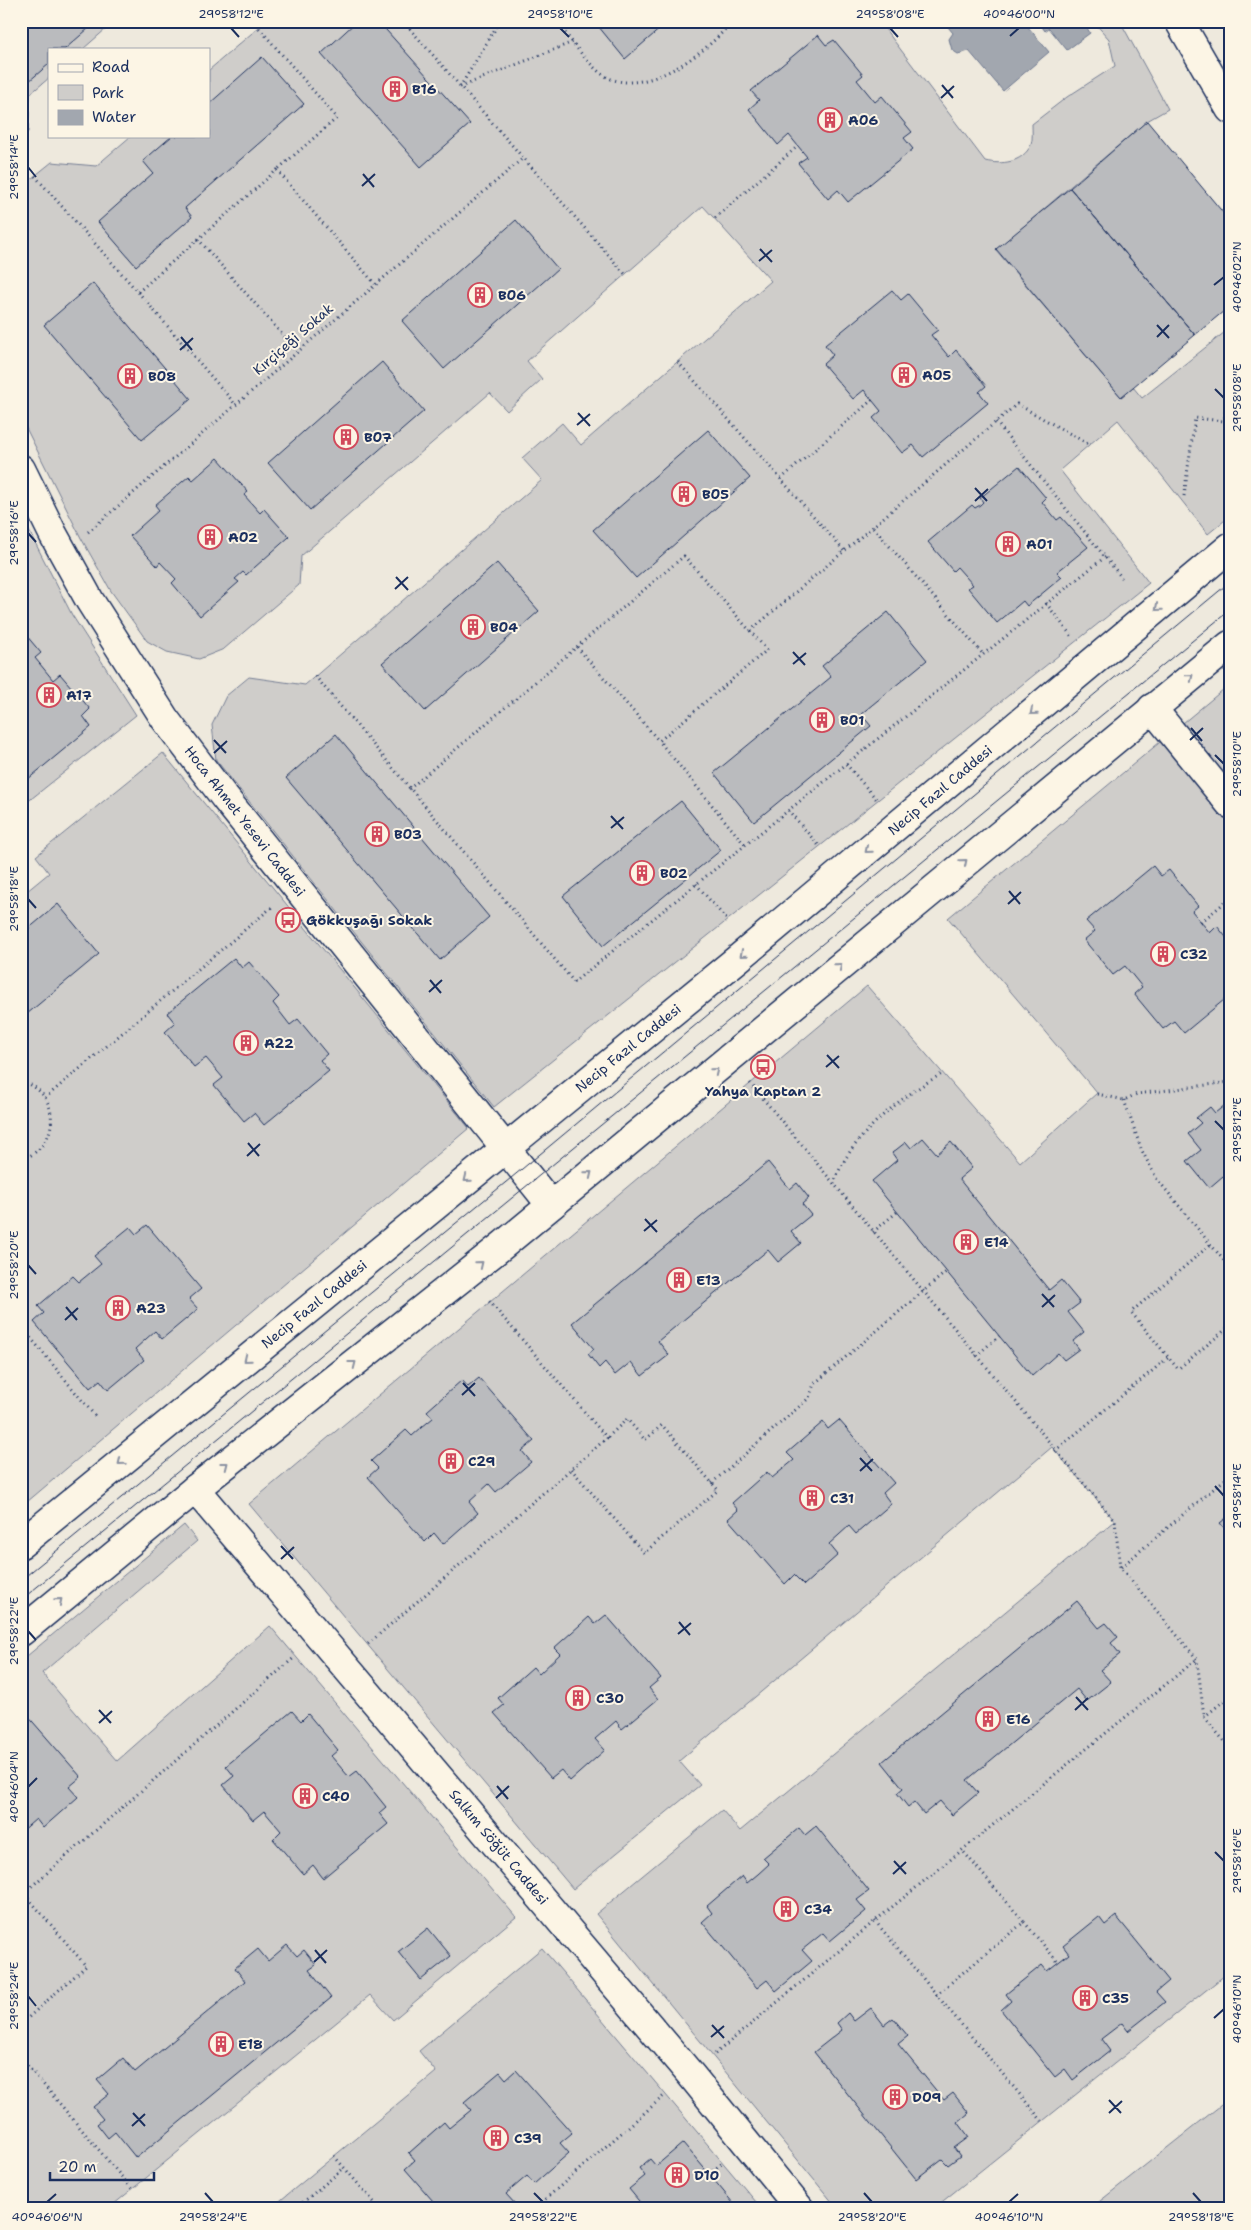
<svg xmlns="http://www.w3.org/2000/svg" width="1251" height="2230" font-family="'Shantell Sans',sans-serif">
<rect width="100%" height="100%" fill="#eee9dd"/>
<filter id="ink" filterUnits="userSpaceOnUse"><feTurbulence type="fractalNoise" baseFrequency=".02" numOctaves="2"/><feDisplacementMap in="SourceGraphic" scale="10" xChannelSelector="R" yChannelSelector="G"/><feConvolveMatrix kernelMatrix="1 2 1 2 8 2 1 2 1" color-interpolation-filters="sRGB"/></filter>
<g filter="url(#ink)">
<path fill="#cfcdca" stroke="#757e94" d="M21 21H115L83 49H49V78L30 94 28 132 21 137Z
M266 21H879L985 161C1002 165 1022 163 1031 145 1033 139 1032 130 1032 124L1067 97 1115 66 1109 39 1093 21H1120L1168 109 1147 121 996 250 1121 397 1133 387 1142 398 1230 328V516L1208 534 1118 420 1060 470 1149 583 494 1107 216 760 212 725 226 696 249 677 305 685 542 480 522 458 562 423 581 445 771 281 703 206 527 361 542 379 507 411 490 393 301 556 299 585 224 649 199 659 167 652 147 641 111 591 81 538 21 418V187L52 162 96 166 131 136H209V70Z
M21 515 72 615 136 715 21 807Z
M1230 684V1971L933 2209H838L596 1914 722 1810 740 1831 1115 1521 1052 1447 679 1761 700 1785 573 1889 249 1504 867 986 1020 1162 1097 1093 948 918Z
M163 753 469 1128 21 1507V896L49 873 36 856Z
M184 1525 197 1541 42 1673 117 1761 270 1626 516 1917 393 2020 370 1995 108 2209H21V1661Z
M542 1948 762 2209H270L436 2072 419 2051Z
M1230 2098V2209H1090Z"/>
<path fill="#a2a7af" stroke="#6c778f" d="M943 21H1023L1049 52 1003 91 969 51 958 54 952 50 949 39 953 33Z
M1038 21H1083L1090 33 1067 50 1049 28 1045 31Z"/>
<path fill="#babbbe" stroke="#1b2f5e" d="M21 21H97L65 49H49V64L21 88Z
M357 21H378L470 124 421 167 321 54Z
M594 21H669L625 59Z
M818 35 826 45 834 40 863 75 857 80 875 102 882 96 912 132 904 138 913 149 848 202 838 190 828 199 798 163 807 157 789 135 778 145 749 109 759 100 751 91Z
M262 57 304 104 185 208 192 217 136 266 98 222 153 173 143 161 172 136H209V104Z
M1147 121 1230 221V306L1195 335 1070 188Z
M1070 188 1195 335 1121 397 996 249Z
M516 220 558 269 444 369 402 321Z
M93 283 191 399 142 440 44 325Z
M892 290 901 300 908 294 938 330 931 335 949 357 956 350 986 386 979 392 988 403 923 457 913 445 902 453 873 418 881 411 864 390 853 399 823 364 833 355 825 345Z
M382 362 424 411 310 510 268 463Z
M708 430 750 478 636 578 593 530Z
M218 458 248 492 244 495 260 513 264 509 289 537 246 575 243 572 235 579 239 582 200 616 172 583 176 579 160 562 157 566 130 536 159 510 155 505 189 476 193 480Z
M1019 466 1046 498 1042 502 1057 520 1061 517 1088 547 1057 572 1062 577 1027 606 1023 601 997 623 968 588 973 585 957 567 953 571 928 542 972 505 975 508 980 505 983 502 980 498Z
M497 563 539 611 425 711 382 663Z
M888 612 927 660 861 714 871 726 754 822 714 773 831 677 822 666Z
M21 629 41 653 35 658 53 680 60 674 90 709 83 716 91 727 27 780 21 774Z
M336 734 489 917 440 960 286 778Z
M681 801 721 850 603 946 563 896Z
M1153 866 1161 876 1169 870 1198 906 1192 911 1210 933 1217 926 1230 942V995L1184 1033 1174 1021 1163 1029 1134 994 1142 987 1125 966 1113 975 1084 940 1095 931 1086 921Z
M58 904 99 954 21 1019V935Z
M234 958 242 968 249 962 279 997 273 1003 290 1025 298 1019 327 1054 320 1060 329 1071 264 1125 254 1113 244 1121 214 1085 223 1078 206 1058 194 1067 165 1032 175 1023 167 1013Z
M1230 1101V1185L1223 1176 1209 1188 1187 1161 1201 1150 1188 1134 1201 1123 1196 1118 1210 1107 1215 1113Z
M923 1138 937 1154 951 1142 972 1168 959 1179 1049 1290 1061 1280 1080 1303 1068 1312 1084 1332 1073 1341 1079 1349 1064 1360 1058 1353 1032 1376 872 1181 897 1160 892 1153 906 1142 911 1148Z
M768 1162 790 1189 797 1183 809 1198 802 1204 811 1215 791 1231 801 1243 778 1262 768 1250 658 1341 669 1355 642 1376 631 1362 615 1375 605 1362 599 1368 588 1354 594 1349 572 1323Z
M147 1225 201 1289 189 1299 198 1309 162 1339 155 1331 146 1339 135 1349 144 1360 108 1390 100 1380 90 1388 34 1322 44 1313 38 1306 73 1276 79 1282 101 1264 94 1256 130 1227 136 1234Z
M479 1378 534 1441 522 1451 531 1462 496 1492 489 1484 469 1502 478 1513 443 1544 434 1533 425 1542 368 1477 378 1468 371 1461 406 1430 412 1436 422 1427 433 1418 427 1411 462 1380 468 1387Z
M839 1420 894 1483 883 1493 891 1504 856 1534 849 1526 829 1544 838 1555 804 1585 794 1575 785 1584 728 1519 738 1510 732 1503 767 1472 772 1478 794 1460 787 1453 823 1422 828 1429Z
M1230 1515V1535L1220 1523Z
M1077 1601 1099 1628 1106 1623 1118 1637 1111 1643 1120 1654 1100 1670 1111 1682 1087 1701 1077 1689 967 1780 978 1793 952 1815 940 1801 924 1814 914 1802 908 1807 897 1793 903 1788 882 1762Z
M606 1615 661 1678 649 1688 658 1699 622 1729 616 1721 595 1739 605 1750 570 1781 561 1770 551 1778 494 1713 504 1705 498 1698 533 1667 539 1674 560 1654 554 1648 589 1617 595 1624Z
M292 1711 301 1721 308 1714 338 1750 331 1756 349 1777 357 1771 386 1807 379 1813 388 1824 323 1878 313 1865 303 1874 273 1839 281 1831 264 1811 253 1820 223 1785 234 1776 226 1766Z
M26 1714 81 1777 69 1787 78 1797 43 1828 36 1819 21 1832V1717Z
M816 1826 869 1891 857 1900 866 1911 830 1941 823 1933 802 1950 812 1961 776 1991 767 1980 757 1988 702 1922 712 1913 707 1906 742 1876 747 1883 758 1874 769 1864 763 1858 799 1828 805 1835Z
M1116 1916 1169 1981 1156 1992 1165 2002 1128 2031 1122 2023 1101 2039 1110 2051 1073 2080 1065 2069 1055 2077 1001 2010 1011 2001 1006 1994 1042 1965 1047 1971 1069 1954 1063 1946 1099 1917 1105 1925Z
M428 1928 451 1956 421 1980 398 1952Z
M287 1945 297 1956 304 1950 316 1965 309 1970 331 1998 136 2158 115 2132 108 2138 97 2124 103 2119 93 2107 109 2094 97 2080 123 2058 135 2072 245 1981 235 1968 258 1949 268 1961Z
M871 2008 884 2025 893 2018 908 2036 898 2044 944 2100 953 2093 969 2113 958 2122 969 2137 954 2148 960 2156 948 2165 942 2159 916 2179 814 2052 842 2030 837 2023 848 2013 854 2021Z
M516 2070 572 2133 560 2143 569 2153 534 2184 527 2176 506 2194 516 2205 511 2209H440L405 2169 415 2160 409 2153 444 2122 449 2128 471 2110 464 2102 500 2072 506 2079Z
M683 2143 709 2174 738 2209H640L643 2206 629 2189 645 2176 639 2168 650 2159 656 2166Z"/>
<g fill="none" stroke-linecap="round" stroke-linejoin="round">
<defs>
<path id="minor" d="M1179 21 1230 109
M21 469 53 534 90 601 165 719 225 798 551 1205
M1152 708 1230 804
M195 1489 691 2075 800 2209"/>
<path id="major" d="M21 1544 740 957 1230 547
M21 1632 195 1489 503 1245 1230 645"/>
</defs>
<use href="#minor" stroke="#1b2f5e" stroke-width="31"/>
<use href="#major" stroke="#1b2f5e" stroke-width="31"/>
<path stroke="#1b2f5e" stroke-width="3" stroke-dasharray="1 4" stroke-linecap="butt" d="M403 21 625 274
M556 21C569 37 582 57 598 71 637 105 708 53 732 21
M259 28 337 118 277 170
M460 87 573 42
M460 87 500 21
M35 176 138 292 277 170 375 284
M715 218 798 146
M198 239 297 351
M138 292 235 404
M678 362 844 551
M1230 377 1224 421 1230 422
M996 422 1122 578
M781 479 872 400
M1184 496 1195 418 1224 421
M873 527 982 653
M88 532 522 159
M21 560 27 555
M1046 603 1073 638
M750 631 1017 404 1090 445
M577 647 659 741
M315 676 574 982 1105 557
M846 764 878 801
M409 789 684 556 767 650 659 741 745 845
M788 810 820 847
M696 884 727 920
M1201 922 1230 898
M21 1081C62 1093 61 1146 21 1160
M750 1083 1115 1521 1120 1567 1197 1659 1204 1717 1230 1748
M1097 1094 1124 1100 1137 1094 1230 1082
M45 1098 272 907
M1124 1100 1142 1151 1157 1179 1230 1268
M834 1184C847 1139 902 1095 942 1074
M873 1232 897 1212
M1210 1245 1131 1312 1178 1369 1230 1326
M21 1326 95 1416
M976 1356 999 1336
M1055 1451 1169 1357
M571 1469 644 1553 718 1490 662 1425 645 1440 627 1419 607 1438
M712 1483 809 1398 814 1384 946 1272
M1121 1567 1230 1475
M368 1644 607 1438 489 1301
M1204 1717 1230 1696
M24 1893 295 1657
M21 1895 24 1893 86 1966 21 2024
M875 1921 1042 2121
M1024 1922 1058 1962
M936 1995 1024 1922 962 1850
M715 2054 875 1921 1197 1659
M21 2058 132 2189
M334 2156 380 2209
M709 2174 722 2163
M295 2209 344 2168
M534 2209 665 2095"/>
<use href="#minor" stroke="#fcf5e5" stroke-width="28"/>
<use href="#major" stroke="#fcf5e5" stroke-width="28"/>
<path stroke="#1b2f5e" stroke-width="1" d="M21 1580 522 1169 1230 582
M21 1600 1230 610"/>
</g>
<defs><path id="oneway-chevron" d="M-2-3.5L2.5 0L-2 3.5" fill="none" stroke-width="1.6" stroke-linecap="round" stroke-linejoin="round" transform="scale(1.25)"/></defs>
<g stroke="#8c92a2">
<use href="#oneway-chevron" transform="translate(1158 608) rotate(140)"/>
<use href="#oneway-chevron" transform="translate(1190 677) rotate(-39)"/>
<use href="#oneway-chevron" transform="translate(1033 712) rotate(140)"/>
<use href="#oneway-chevron" transform="translate(868 850) rotate(140)"/>
<use href="#oneway-chevron" transform="translate(964 862) rotate(-40)"/>
<use href="#oneway-chevron" transform="translate(743 954) rotate(140)"/>
<use href="#oneway-chevron" transform="translate(839 966) rotate(-40)"/>
<use href="#oneway-chevron" transform="translate(715 1071) rotate(-39)"/>
<use href="#oneway-chevron" transform="translate(589 1174) rotate(-39)"/>
<use href="#oneway-chevron" transform="translate(467 1179) rotate(141)"/>
<use href="#oneway-chevron" transform="translate(480 1264) rotate(-39)"/>
<use href="#oneway-chevron" transform="translate(247 1359) rotate(141)"/>
<use href="#oneway-chevron" transform="translate(353 1364) rotate(-38)"/>
<use href="#oneway-chevron" transform="translate(121 1462) rotate(141)"/>
<use href="#oneway-chevron" transform="translate(225 1465) rotate(-38)"/>
<use href="#oneway-chevron" transform="translate(59 1601) rotate(-40)"/>
</g>
</g>
<path fill="none" stroke="#1b2f5e" stroke-width="2" d="M231 28 239 37M560 28 569 37M890 28 898 37M1010 36 1019 28M942 85 953 98M941 98 954 86M28 167 36 177M363 174 374 187M362 186 375 174M760 249 772 262M759 261 772 250M1214 285 1224 277M1157 325 1169 338M181 337 192 350M1157 337 1169 325M180 350 193 338M1215 389 1224 398M578 413 590 426M577 425 590 414M975 488 987 501M975 501 988 489M28 533 36 542M396 577 408 590M395 589 408 577M793 652 805 665M793 664 806 653M1191 728 1202 741M214 740 226 753M1190 740 1203 728M214 753 227 741M1215 755 1224 764M611 816 623 829M611 828 624 817M1009 891 1020 904M28 899 36 908M1008 904 1021 892M430 980 441 993M429 992 442 980M827 1055 839 1068M826 1067 839 1056M1215 1121 1224 1130M248 1143 259 1156M247 1156 260 1144M645 1219 657 1232M644 1231 657 1220M28 1265 36 1274M1042 1294 1054 1307M66 1307 77 1320M1042 1307 1055 1295M65 1320 78 1308M463 1383 475 1396M462 1395 475 1383M860 1458 872 1471M860 1471 873 1459M1215 1486 1224 1496M281 1546 293 1559M281 1559 294 1547M679 1622 690 1635M28 1631 36 1640M678 1634 691 1623M1076 1697 1088 1710M99 1710 111 1723M1075 1710 1088 1698M99 1723 112 1711M497 1786 508 1799M28 1787 37 1778M496 1798 509 1786M1215 1852 1224 1861M894 1861 906 1874M893 1874 906 1862M315 1950 326 1963M314 1962 327 1950M28 1996 36 2006M1214 2018 1224 2009M712 2025 724 2038M711 2037 724 2026M1109 2100 1121 2113M133 2113 145 2126M1109 2113 1122 2101M132 2126 145 2114M205 2193 213 2202M534 2193 543 2202M864 2193 872 2202M1193 2193 1201 2202M47 2202 56 2194M1009 2202 1018 2194"/>
<defs>
<symbol id="building-ring" viewBox="-11 -11 22 22"><circle r="9.5" fill="#fcf5e5" stroke="#d1495b" stroke-width="1.5"/><path d="M-4-6H4V6H1V3H-1V6H-4ZM-2.5-4.3h1.7v1.8h-1.7ZM.8-4.3h1.7v1.8H.8ZM-2.5-1h1.7V.8h-1.7ZM.8-1h1.7V.8H.8Z" fill="#d1495b"/></symbol>
<symbol id="bus-ring" viewBox="-11 -11 22 22"><circle r="9.5" fill="#fcf5e5" stroke="#d1495b" stroke-width="1.5"/><path d="M-5-6H5V4H4V6H2V4H-2V6H-4V4H-5ZM-3.5-4V0h7V-4ZM-3.5 1.2v1.5H-2V1.2ZM2 1.2v1.5H3.5V1.2Z" fill="#d1495b"/></symbol>
</defs>
<g fill-rule="evenodd">
<use href="#building-ring" x="381" y="75" width="28" height="28"/>
<use href="#building-ring" x="816" y="106" width="28" height="28"/>
<use href="#building-ring" x="466" y="281" width="28" height="28"/>
<use href="#building-ring" x="890" y="361" width="28" height="28"/>
<use href="#building-ring" x="116" y="362" width="28" height="28"/>
<use href="#building-ring" x="332" y="423" width="28" height="28"/>
<use href="#building-ring" x="670" y="480" width="28" height="28"/>
<use href="#building-ring" x="196" y="523" width="28" height="28"/>
<use href="#building-ring" x="994" y="530" width="28" height="28"/>
<use href="#building-ring" x="459" y="613" width="28" height="28"/>
<use href="#building-ring" x="35" y="681" width="28" height="28"/>
<use href="#building-ring" x="808" y="706" width="28" height="28"/>
<use href="#building-ring" x="363" y="820" width="28" height="28"/>
<use href="#building-ring" x="628" y="859" width="28" height="28"/>
<use href="#bus-ring" x="274" y="906" width="28" height="28"/>
<use href="#building-ring" x="1149" y="940" width="28" height="28"/>
<use href="#building-ring" x="232" y="1029" width="28" height="28"/>
<use href="#bus-ring" x="749" y="1053" width="28" height="28"/>
<use href="#building-ring" x="952" y="1228" width="28" height="28"/>
<use href="#building-ring" x="665" y="1266" width="28" height="28"/>
<use href="#building-ring" x="104" y="1294" width="28" height="28"/>
<use href="#building-ring" x="437" y="1447" width="28" height="28"/>
<use href="#building-ring" x="798" y="1484" width="28" height="28"/>
<use href="#building-ring" x="564" y="1684" width="28" height="28"/>
<use href="#building-ring" x="974" y="1705" width="28" height="28"/>
<use href="#building-ring" x="291" y="1782" width="28" height="28"/>
<use href="#building-ring" x="772" y="1895" width="28" height="28"/>
<use href="#building-ring" x="1071" y="1984" width="28" height="28"/>
<use href="#building-ring" x="207" y="2030" width="28" height="28"/>
<use href="#building-ring" x="881" y="2083" width="28" height="28"/>
<use href="#building-ring" x="482" y="2124" width="28" height="28"/>
<use href="#building-ring" x="663" y="2161" width="28" height="28"/>
</g>
<g text-anchor="middle" dominant-baseline="central" stroke-width="4" stroke-linejoin="round" paint-order="stroke">
<g font-size="14" font-weight="bold" fill="#1b2f5e" stroke="#fcf5e5" text-anchor="start">
<text x="412" y="89">B16</text>
<text x="848" y="120">A06</text>
<text x="498" y="295">B06</text>
<text x="922" y="375">A05</text>
<text x="148" y="376">B08</text>
<text x="364" y="437">B07</text>
<text x="702" y="494">B05</text>
<text x="228" y="537">A02</text>
<text x="1026" y="544">A01</text>
<text x="490" y="627">B04</text>
<text x="66" y="695">A17</text>
<text x="840" y="720">B01</text>
<text x="394" y="834">B03</text>
<text x="660" y="873">B02</text>
<text x="306" y="920">Gökkuşağı Sokak</text>
<text x="1180" y="954">C32</text>
<text x="264" y="1043">A22</text>
<text x="763" y="1091" text-anchor="middle">Yahya Kaptan 2</text>
<text x="984" y="1242">E14</text>
<text x="696" y="1280">E13</text>
<text x="136" y="1308">A23</text>
<text x="468" y="1461">C29</text>
<text x="830" y="1498">C31</text>
<text x="596" y="1698">C30</text>
<text x="1006" y="1719">E16</text>
<text x="322" y="1796">C40</text>
<text x="804" y="1909">C34</text>
<text x="1102" y="1998">C35</text>
<text x="238" y="2044">E18</text>
<text x="912" y="2097">D09</text>
<text x="514" y="2138">C39</text>
<text x="694" y="2175">D10</text>
</g>
<g font-size="14" fill="#1b2f5e" stroke="#fcf5e5">
<text transform="translate(293 339) rotate(-41)">Kırçiçeği Sokak</text>
<text transform="translate(940 790) rotate(-40)">Necip Fazıl Caddesi</text>
<text transform="translate(245 821) rotate(52)">Hoca Ahmet Yesevi Caddesi</text>
<text transform="translate(628 1048) rotate(-39)">Necip Fazıl Caddesi</text>
<text transform="translate(314 1304) rotate(-39)">Necip Fazıl Caddesi</text>
<text transform="translate(499 1847) rotate(50)">Salkım Söğüt Caddesi</text>
</g>
</g>
<rect width="1251" height="2230" fill="none" stroke="#fcf5e5" stroke-width="55"/>
<rect x="48" y="48" width="162" height="90" fill="#fcf5e5" stroke="#a2a6af"/>
<rect x="58" y="64" width="25" height="8" fill="#fcf5e5" stroke="#a2a6af"/>
<text x="92" y="72" font-size="15" fill="#1b2f5e">Road</text>
<rect x="58" y="85" width="25" height="15" fill="#cfcdca" stroke="#a2a6af"/>
<text x="92" y="98" font-size="15" fill="#1b2f5e">Park</text>
<rect x="58" y="110" width="25" height="15" fill="#a2a7af" stroke="#a2a6af"/>
<text x="92" y="122" font-size="15" fill="#1b2f5e">Water</text>
<path d="M50 2172v8h104v-8" fill="none" stroke="#1b2f5e" stroke-width="2.5"/>
<text x="58" y="2172" font-size="15" fill="#1b2f5e" stroke="#fcf5e5" stroke-width="4" paint-order="stroke">20 m</text>
<rect x="28" y="28" width="1196" height="2174" fill="none" stroke="#1b2f5e" stroke-width="2"/>
<g font-size="12" text-anchor="middle" fill="#1b2f5e">
<text x="231" y="18">29°58'12"E</text>
<text x="560" y="18">29°58'10"E</text>
<text x="890" y="18">29°58'08"E</text>
<text x="1019" y="18">40°46'00"N</text>
<text transform="translate(14 167) rotate(-90)" y="4">29°58'14"E</text>
<text transform="translate(1237 277) rotate(-90)" y="4">40°46'02"N</text>
<text transform="translate(1237 398) rotate(-90)" y="4">29°58'08"E</text>
<text transform="translate(14 533) rotate(-90)" y="4">29°58'16"E</text>
<text transform="translate(1237 764) rotate(-90)" y="4">29°58'10"E</text>
<text transform="translate(14 899) rotate(-90)" y="4">29°58'18"E</text>
<text transform="translate(1237 1130) rotate(-90)" y="4">29°58'12"E</text>
<text transform="translate(14 1265) rotate(-90)" y="4">29°58'20"E</text>
<text transform="translate(1237 1496) rotate(-90)" y="4">29°58'14"E</text>
<text transform="translate(14 1631) rotate(-90)" y="4">29°58'22"E</text>
<text transform="translate(14 1787) rotate(-90)" y="4">40°46'04"N</text>
<text transform="translate(1237 1861) rotate(-90)" y="4">29°58'16"E</text>
<text transform="translate(14 1996) rotate(-90)" y="4">29°58'24"E</text>
<text transform="translate(1237 2009) rotate(-90)" y="4">40°46'10"N</text>
<text x="47" y="2221">40°46'06"N</text>
<text x="213" y="2221">29°58'24"E</text>
<text x="543" y="2221">29°58'22"E</text>
<text x="872" y="2221">29°58'20"E</text>
<text x="1009" y="2221">40°46'10"N</text>
<text x="1201" y="2221">29°58'18"E</text>
</g>
</svg>
